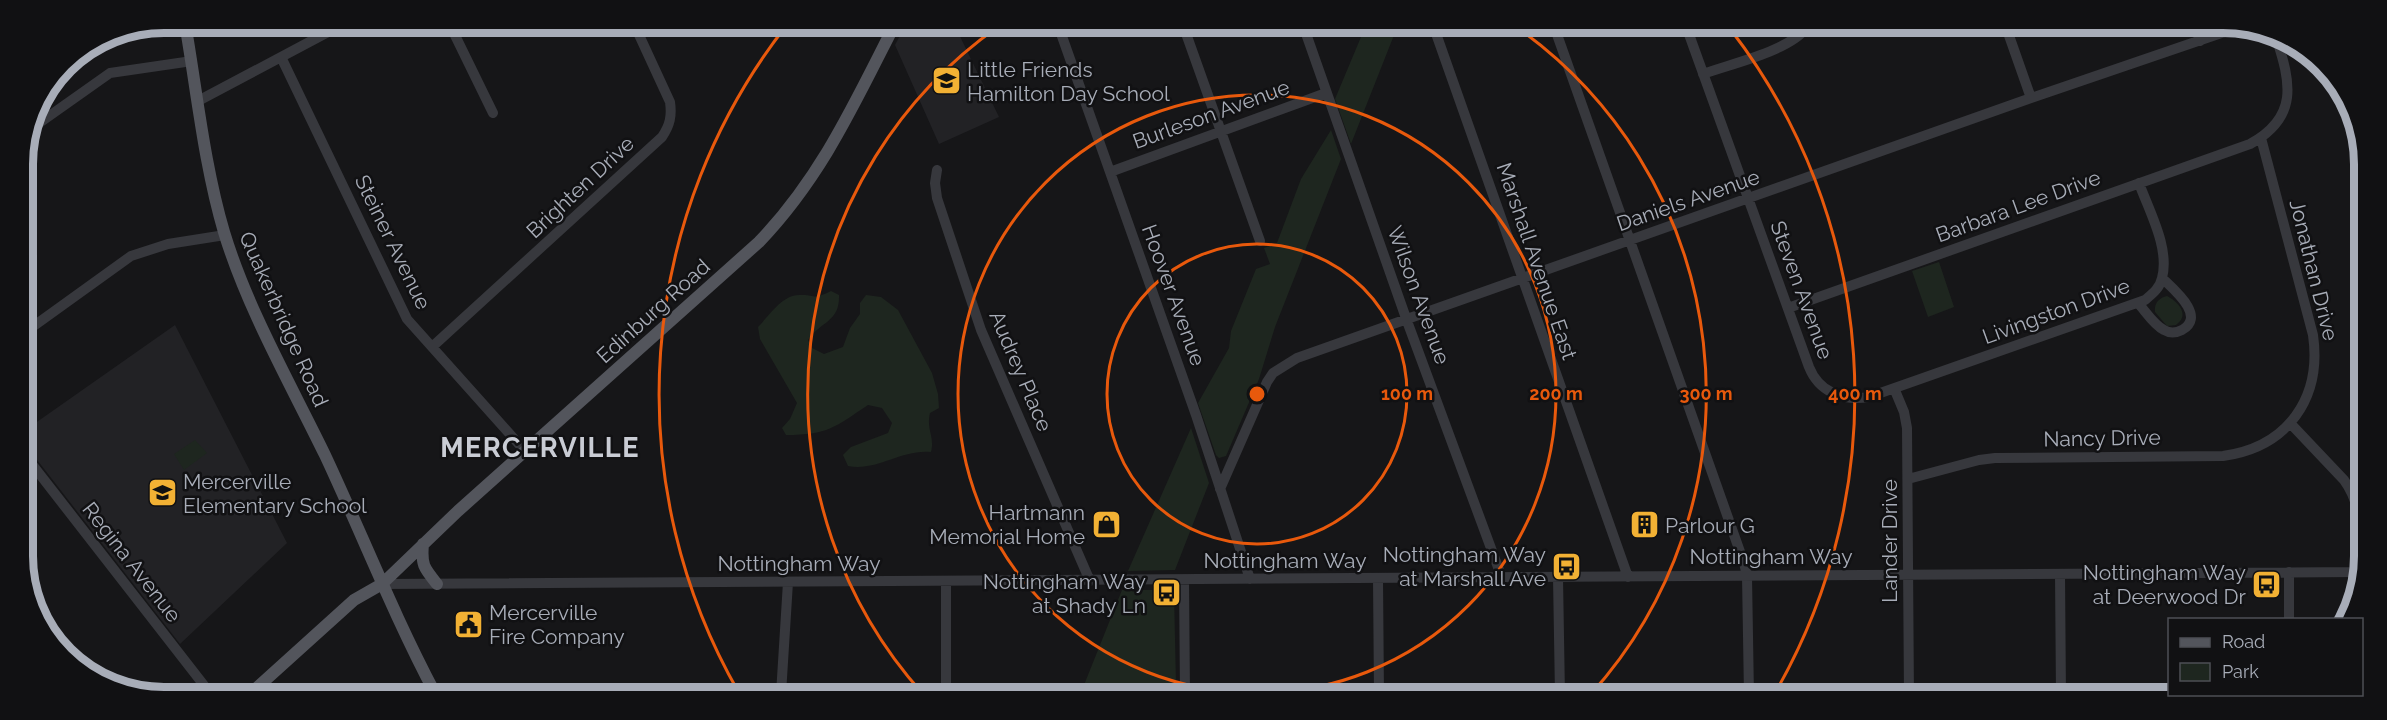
<svg xmlns="http://www.w3.org/2000/svg" width="2387" height="720" font-family="Raleway,sans-serif">
<rect width="100%" height="100%" fill="#161618"/>
<path fill="#222225" d="M906 24H954L999 117 939 144 895 45Z
M175 325 287 543 180 644 24 443V431Z"/>
<path fill="#1e261f" d="M1366 25H1398L1351 144 1335 99Z
M1331 130 1341 159 1275 327 1259 379 1226 456 1219 458 1216 455 1198 403 1229 348 1231 331 1256 269 1270 264 1264 248 1277 243 1301 179Z
M1939 262 1954 307 1928 317 1912 271Z
M831 291 839 295C840 322 821 321 808 340L812 348 824 354 843 347 850 328 860 314V303L866 295 881 297 898 310 932 373 938 394 939 408 930 413C926 430 935 436 931 452 901 449 876 472 848 466L843 455 851 447 888 433 892 423 882 408 868 405C835 427 828 435 786 435L782 428 790 419 797 403 760 339 758 327C769 316 782 295 799 295 817 294 811 301 831 291Z
M2167 296C2179 302 2190 315 2176 325L2167 326 2155 312C2154 303 2159 298 2167 296Z
M1191 428 1209 483 1175 570 1128 571Z
M195 440 207 453 184 470 174 454Z
M1122 590H1169L1174 593 1176 684H1120L1115 695H1080Z"/>
<g fill="none" stroke-linecap="round" stroke-linejoin="round">
<path stroke="#37383d" stroke-width="10" d="M449 23 493 113
M1058 25 1196 415 1250 579
M1183 25 1260 241
M1303 25 1407 321 1502 578
M1433 25 1628 577
M1554 26 1744 563 1747 576 1749 696
M1686 26 1809 367C1819 392 1842 401 1869 397L2145 300C2152 294 2160 288 2162 278 2170 248 2149 211 2139 183
M2006 27 2031 98
M2195 27 2200 41
M281 57 407 319 525 451
M1703 74C1733 63 1790 51 1808 26
M198 101 345 23
M28 131 110 73 192 61
M937 170 935 183 937 198 981 330 1090 581
M1110 172 1326 93
M2138 303C2146 312 2154 325 2164 330 2169 333 2176 333 2182 330 2207 316 2173 289 2162 278
M1788 308 2250 144C2299 117 2291 83 2276 37
M24 333 131 256 168 244 225 235
M432 347 662 137C670 125 672 116 670 102L634 24
M1894 388 1904 412 1907 428 1909 697
M2290 423 2344 480C2363 506 2360 534 2360 565
M24 454 210 693
M1908 479 1979 460 1995 458 2223 456C2288 447 2322 398 2313 335L2261 138
M1220 489 1267 382 1273 373 1297 358 2031 98 2239 27
M2289 572V620
M2060 574 2061 697
M1558 577 1560 696
M1378 579 1379 695
M1184 580 1185 695
M946 582V694
M382 584 2360 572
M781 694 788 582"/>
<path stroke="#53555c" stroke-width="12" d="M185 23C197 92 204 164 224 232 247 308 290 383 325 455 362 534 394 616 435 693
M423 544C421 565 424 568 437 584
M251 693 354 600 382 584 458 511 759 242C822 176 854 104 895 24"/>
</g>
<g fill="none" stroke="#e8590c" stroke-width="3">
<circle cx="1257" cy="394" r="150"/>
<circle cx="1257" cy="394" r="299"/>
<path d="M923 694A449 449 0 0 1 999 26M1515 26A449 449 0 0 1 1591 694"/>
<path d="M739 693A598 598 0 0 1 786 26M1731 30A598 598 0 0 1 1775 693"/>
</g>
<defs>
<symbol id="school-square" viewBox="-11 -11 22 22"><rect x="-9" y="-9" width="18" height="18" rx="4" fill="#f2b134" stroke="#111113"/><path d="M0-5L7-2L0 1L-7-2ZM-4 1L0 2.5L4 1V4Q0 6-4 4Z" fill="#111"/></symbol>
<symbol id="shop-square" viewBox="-11 -11 22 22"><rect x="-9" y="-9" width="18" height="18" rx="4" fill="#f2b134" stroke="#111113"/><path d="M-5-2.5h2.3a2.7 3.5 0 0 1 5.4 0H5L5.5 6h-11ZM-1.5-2.5h3a1.5 2.3 0 0 0-3 0Z" fill="#111"/></symbol>
<symbol id="building-square" viewBox="-11 -11 22 22"><rect x="-9" y="-9" width="18" height="18" rx="4" fill="#f2b134" stroke="#111113"/><path d="M-4-6H4V6H1V3H-1V6H-4ZM-2.5-4.3h1.7v1.8h-1.7ZM.8-4.3h1.7v1.8H.8ZM-2.5-1h1.7V.8h-1.7ZM.8-1h1.7V.8H.8Z" fill="#111"/></symbol>
<symbol id="bus-square" viewBox="-11 -11 22 22"><rect x="-9" y="-9" width="18" height="18" rx="4" fill="#f2b134" stroke="#111113"/><path d="M-5-6H5V4H4V6H2V4H-2V6H-4V4H-5ZM-3.5-4V0h7V-4ZM-3.5 1.2v1.5H-2V1.2ZM2 1.2v1.5H3.5V1.2Z" fill="#111"/></symbol>
<symbol id="civic-square" viewBox="-11 -11 22 22"><rect x="-9" y="-9" width="18" height="18" rx="4" fill="#f2b134" stroke="#111113"/><path d="M-.6-6.5H3V-4.5H.6V-3L4-1V1h2V6H-6V1h2V-1L-.6-3ZM-1.2 2.5V6h2.4V2.5Z" fill="#111"/></symbol>
</defs>
<g fill-rule="evenodd">
<use href="#school-square" x="930" y="64" width="33" height="33"/>
<use href="#school-square" x="146" y="476" width="33" height="33"/>
<use href="#shop-square" x="1090" y="508" width="33" height="33"/>
<use href="#building-square" x="1628" y="508" width="33" height="33"/>
<use href="#bus-square" x="1550" y="550" width="33" height="33"/>
<use href="#bus-square" x="2250" y="568" width="33" height="33"/>
<use href="#bus-square" x="1150" y="576" width="33" height="33"/>
<use href="#civic-square" x="452" y="608" width="33" height="33"/>
</g>
<g text-anchor="middle" dominant-baseline="central" stroke-width="5" stroke-linejoin="round" paint-order="stroke">
<g font-size="21" fill="#a8adb8" stroke="#111113" text-anchor="start">
<text x="967" y="69">Little Friends<tspan x="967" dy="24">Hamilton Day School</tspan></text>
<text x="183" y="481">Mercerville<tspan x="183" dy="24">Elementary School</tspan></text>
<text x="1085" y="512" text-anchor="end">Hartmann<tspan x="1085" dy="24">Memorial Home</tspan></text>
<text x="1665" y="525">Parlour G</text>
<text x="1546" y="554" text-anchor="end">Nottingham Way<tspan x="1546" dy="24">at Marshall Ave</tspan></text>
<text x="2246" y="572" text-anchor="end">Nottingham Way<tspan x="2246" dy="24">at Deerwood Dr</tspan></text>
<text x="1146" y="581" text-anchor="end">Nottingham Way<tspan x="1146" dy="24">at Shady Ln</tspan></text>
<text x="489" y="612">Mercerville<tspan x="489" dy="24">Fire Company</tspan></text>
</g>
<g font-size="21" fill="#a8adb8" stroke="#111113">
<text transform="translate(1211 114) rotate(-20)">Burleson Avenue</text>
<text transform="translate(580 187) rotate(-43)">Brighten Drive</text>
<text transform="translate(1688 200) rotate(-19)">Daniels Avenue</text>
<text transform="translate(2018 206) rotate(-20)">Barbara Lee Drive</text>
<text transform="translate(393 242) rotate(64)">Steiner Avenue</text>
<text transform="translate(1537 261) rotate(71)">Marshall Avenue East</text>
<text transform="translate(2314 270) rotate(76)">Jonathan Drive</text>
<text transform="translate(1802 290) rotate(70)">Steven Avenue</text>
<text transform="translate(1174 295) rotate(70)">Hoover Avenue</text>
<text transform="translate(1419 295) rotate(70)">Wilson Avenue</text>
<text transform="translate(653 311) rotate(-42)">Edinburg Road</text>
<text transform="translate(2056 311) rotate(-20)">Livingston Drive</text>
<text transform="translate(284 319) rotate(66)">Quakerbridge Road</text>
<text transform="translate(1021 371) rotate(67)">Audrey Place</text>
<text transform="translate(2102 438) rotate(-1)">Nancy Drive</text>
<text transform="translate(1889 541) rotate(-90)">Lander Drive</text>
<text x="1771" y="556">Nottingham Way</text>
<text x="1285" y="560">Nottingham Way</text>
<text transform="translate(132 562) rotate(52)">Regina Avenue</text>
<text x="799" y="563">Nottingham Way</text>
</g>
<g font-size="27" font-weight="bold" letter-spacing="1.5" fill="#c9ccd4" stroke="#111113">
<text x="540" y="447">MERCERVILLE</text>
</g>
</g>
<path d="M0 0H2387V720H0ZM164 33H2223A131 131 0 0 1 2354 164V556A131 131 0 0 1 2223 687H164A131 131 0 0 1 33 556V164A131 131 0 0 1 164 33Z" fill="#111113" fill-rule="evenodd"/>
<path fill="none" stroke="#a8adb8" stroke-width="8" d="M164 33H2223A131 131 0 0 1 2354 164V556A131 131 0 0 1 2223 687H164A131 131 0 0 1 33 556V164A131 131 0 0 1 164 33Z"/>
<circle cx="1257" cy="394" r="9" fill="#e8590c" stroke="#111113" stroke-width="3"/>
<g font-size="18" text-anchor="middle" font-weight="bold" fill="#e8590c" stroke="#111113" stroke-width="5" stroke-linejoin="round" paint-order="stroke">
<text x="1407" y="400">100 m</text>
<text x="1556" y="400">200 m</text>
<text x="1706" y="400">300 m</text>
<text x="1855" y="400">400 m</text>
</g>
<rect x="2168" y="618" width="195" height="78" fill="#111113" stroke="#4d4f55" stroke-width="1.5"/>
<rect x="2180" y="638" width="30" height="9" fill="#53555c" stroke="#4d4f55" stroke-width="1.5"/>
<text x="2222" y="648" font-size="18" fill="#a8adb8">Road</text>
<rect x="2180" y="663" width="30" height="18" fill="#1e261f" stroke="#4d4f55" stroke-width="1.5"/>
<text x="2222" y="678" font-size="18" fill="#a8adb8">Park</text>
</svg>
